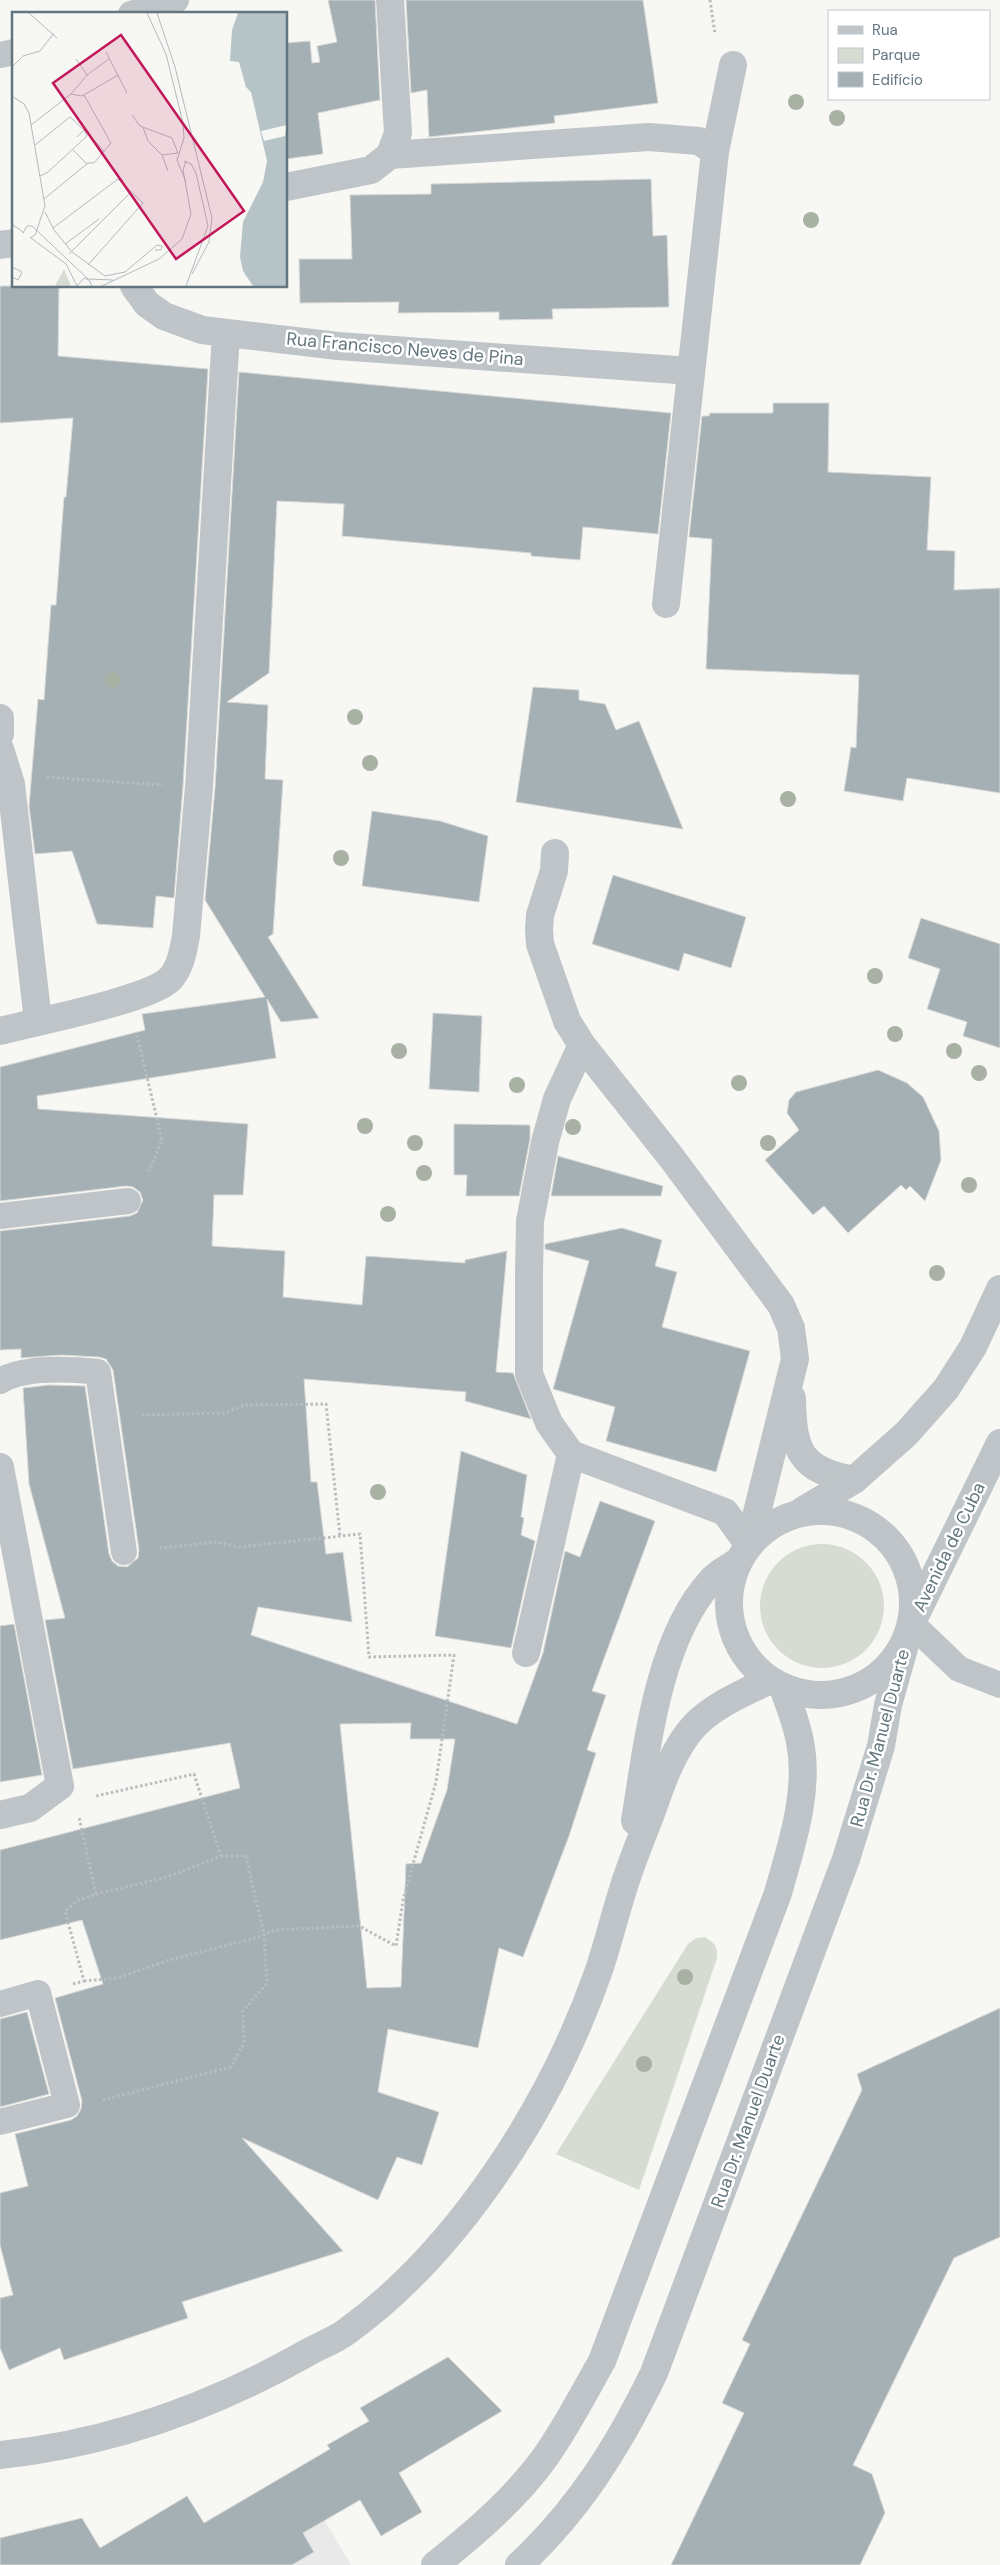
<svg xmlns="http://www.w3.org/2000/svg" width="1000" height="2565" font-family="'DM Sans',sans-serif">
<rect width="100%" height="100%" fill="#f7f7f4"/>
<path fill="#e8e9e8" d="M295 2470 351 2565H229Z"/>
<path fill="#d7dcd3" d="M760 1606a62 62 0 1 1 124 0a62 62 0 1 1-124 0Z
M705 1937C714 1943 718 1946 717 1958L639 2190 556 2154 688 1944 696 1938Z"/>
<path fill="#a5b0b4" stroke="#d9d9d7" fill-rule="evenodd" d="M328 0H375L380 100 318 113 323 154 286 159V43L310 41 312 63 320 62 317 46 337 42Z
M406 0H643L658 103 554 116 555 123 429 137 427 90 411 93Z
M651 179 653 236 667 235 669 307 552 309 553 319 499 320V312L398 313 399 302 300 303 299 259H352L350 195 431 194V184Z
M0 286H59L58 356 208 369 183 786 174 898 156 896 153 928 97 924 72 851 35 854 29 806 38 699 44 700 51 605H56L64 497H66L73 418 0 423Z
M239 372 671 413 658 534 583 527 580 560 531 556V553L342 536 344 504 277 501 269 673 227 702 268 705 265 779 283 780 273 934 268 937 319 1018 281 1022 267 999 276 1058 37 1096 38 1109 248 1124 243 1195H214L212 1246 285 1251 283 1297 362 1305 366 1256 465 1263V1260L507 1251 496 1372 513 1373 531 1419 465 1401 466 1392 304 1379 311 1482H317L326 1554 343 1552 352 1622 258 1607 251 1635 517 1724 543 1653 565 1551 580 1557 600 1501 655 1521 592 1691 606 1695 587 1750 596 1753 569 1836 523 1957 499 1948 478 2048 388 2029 378 2092 439 2112 422 2165 397 2157 378 2200 242 2138 343 2251 182 2302 188 2318 64 2360 60 2348 9 2370 0 2348V2298L13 2295 0 2245V2193L28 2186 15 2134 71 2120 77 2116 81 2109 82 2101 55 1998 103 1984 82 1920 0 1940V1850L240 1788 230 1743 73 1769 45 1620 65 1618 29 1484 23 1388 49 1385 85 1386 109 1554 112 1561 118 1566 127 1567 138 1558 139 1550 113 1370 106 1359 99 1357 61 1355 21 1358V1349L0 1350V1231L130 1216 137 1213 143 1200 140 1192 133 1187 126 1186 0 1201V1067L145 1030 142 1014 265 997 205 900 215 788ZM411 1723 410 1739H455L447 1790 421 1863 406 1864 401 1987 367 1988 340 1724Z
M773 403H829L828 472 931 477 927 550 955 551 954 590 1000 588V793L907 778 903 801 844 791 851 747 856 748 859 675 706 669 712 539 689 537 702 416H709L710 413H773Z
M533 687 579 690V700L605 704 616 730 639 721 683 829 516 802Z
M372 811 440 821 488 836 479 902 362 886Z
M613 875 746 917 731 968 684 953 679 971 592 944Z
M921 918 1000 944V1048L963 1036 967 1022 927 1009 940 969 908 958Z
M433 1013 482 1016 479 1092 429 1089Z
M878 1070 907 1083 923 1097 939 1131 941 1160 925 1201 910 1186 906 1190 901 1185 848 1233 824 1206 813 1215 765 1160 799 1130 787 1113 789 1100 796 1092Z
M454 1124 530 1125V1139L519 1196H466L467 1175H454Z
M558 1156 663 1186 661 1196H551Z
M622 1228 662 1240 655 1266 677 1272 662 1327 750 1351 716 1472 606 1441 615 1407 553 1389 589 1261 545 1249V1244Z
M461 1451 527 1475 521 1517 524 1518 521 1535 535 1541 511 1648 435 1636Z
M14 1624 42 1775 0 1782V1626Z
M1000 2008V2237L954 2258 853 2465 872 2474 885 2513 860 2565H671L744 2413 722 2403 750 2344 742 2340 862 2090 857 2074Z
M27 2012 49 2094 0 2107V2019Z
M448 2357 502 2411 399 2473 422 2512 381 2536 360 2500 303 2533 314 2552 292 2565H0V2538L82 2518 100 2548 187 2496 204 2523 330 2449 327 2445 369 2421 360 2408Z"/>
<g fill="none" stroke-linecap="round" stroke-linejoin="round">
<path stroke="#b9bdbf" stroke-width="3" stroke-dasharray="2.5 2.5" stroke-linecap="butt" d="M710 0 715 34
M47 777 163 785
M137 1035 162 1140 149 1171
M142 1415 225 1413 245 1405 326 1404 340 1536
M96 1894 167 1877 221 1856 194 1774 96 1796
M84 1981 117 1978 169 1960 259 1937 275 1930 359 1926 396 1946 403 1900 436 1782 454 1655 369 1657 360 1534 239 1547 216 1542 160 1548
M73 1984 84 1981 65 1911 79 1900 96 1894 79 1817
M103 2100 231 2067 244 2043 243 2011 267 1983 264 1935 246 1856H221"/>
<path stroke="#bec4c7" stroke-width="26" d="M131 14 176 0
M0 55 14 52
M0 1216 128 1201
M0 1381C25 1366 70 1369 98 1372L124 1552
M912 1624 959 1669 1000 1685
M0 2004 38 1993 67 2105 0 2122"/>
<path stroke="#bec4c7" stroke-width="28" d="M390 0 398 133 390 155 649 137 699 141 715 152
M286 187 371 170 390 155
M0 245 14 243
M134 286 147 304 164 316 202 330 338 346 691 371
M666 604 715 152 733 65
M0 718V734
M0 749 11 784 38 1021
M555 853 554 871 540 915 539 930 540 944 567 1021 582 1045 671 1157 781 1305 791 1328 795 1359 749 1545
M0 1031C34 1022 149 1000 170 979 181 967 183 951 186 936L199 787 226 333
M792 1398C793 1450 799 1470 854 1480
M571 1454 725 1512 749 1545
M0 1467 60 1786 30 1808 0 1815
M526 1653 571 1454 549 1423 529 1374V1274L530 1221 545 1142 557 1099 582 1045"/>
<path stroke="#bec4c7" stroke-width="28" d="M729 1603a92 92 0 1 1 184 0a92 92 0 1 1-184 0Z
M802 1511 854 1480 906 1434 946 1389 973 1347 1000 1289
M914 1618 1000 1443
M635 1821C647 1747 658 1640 710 1582 717 1573 729 1568 738 1561
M0 2455C107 2444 211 2407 305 2354 318 2346 334 2341 346 2332 461 2249 553 2102 599 1970 609 1940 616 1910 626 1880 634 1856 644 1832 653 1808 663 1779 674 1748 695 1725 716 1704 744 1693 770 1680
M435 2565C475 2533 516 2498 546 2456 567 2426 584 2393 602 2361L778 1893C791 1846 810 1792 800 1742 797 1724 789 1705 783 1687
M519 2565C578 2511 619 2445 654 2373L846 1859 881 1746 888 1705 906 1641"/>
</g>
<g fill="#a8b1a3">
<circle cx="796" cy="102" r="8"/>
<circle cx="837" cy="118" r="8"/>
<circle cx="811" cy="220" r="8"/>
<circle cx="113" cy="680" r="8"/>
<circle cx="355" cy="717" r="8"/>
<circle cx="370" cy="763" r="8"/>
<circle cx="788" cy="799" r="8"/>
<circle cx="341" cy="858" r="8"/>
<circle cx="875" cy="976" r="8"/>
<circle cx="895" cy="1034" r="8"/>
<circle cx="399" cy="1051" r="8"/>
<circle cx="954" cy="1051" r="8"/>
<circle cx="979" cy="1073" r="8"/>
<circle cx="739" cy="1083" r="8"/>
<circle cx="517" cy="1085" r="8"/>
<circle cx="365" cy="1126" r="8"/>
<circle cx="573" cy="1127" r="8"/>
<circle cx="415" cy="1143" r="8"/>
<circle cx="768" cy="1143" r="8"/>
<circle cx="424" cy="1173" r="8"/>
<circle cx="969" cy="1185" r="8"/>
<circle cx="388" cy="1214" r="8"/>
<circle cx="937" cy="1273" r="8"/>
<circle cx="378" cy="1492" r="8"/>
<circle cx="685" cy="1977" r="8"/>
<circle cx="644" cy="2064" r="8"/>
</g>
<g text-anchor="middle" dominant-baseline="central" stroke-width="5" stroke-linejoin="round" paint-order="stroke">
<g font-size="18" fill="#63767f" stroke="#fff">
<text transform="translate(405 349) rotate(5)">Rua Francisco Neves de Pina</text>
<text transform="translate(949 1547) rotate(-64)">Avenida de Cuba</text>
<text transform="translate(880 1738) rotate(-75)">Rua Dr. Manuel Duarte</text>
<text transform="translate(748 2121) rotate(-70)">Rua Dr. Manuel Duarte</text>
</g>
</g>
<g transform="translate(12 12)">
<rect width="275" height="275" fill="#f7f7f4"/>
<path d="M52 257 59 274H43Z" fill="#d7dcd3"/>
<path d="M226 1H275V274H241L231 259 228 245 231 210 251 170 255 149 239 80 234 75 227 50 218 49 220 18Z" fill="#b6c4c7"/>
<path d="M275 113 273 124 252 129 249 119Z" fill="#f7f7f4"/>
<path fill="none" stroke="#b3bbbe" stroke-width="1" d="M17 1 45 26M135 1 154 42 171 111 172 126 165 148 174 170M145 1 163 55 200 206 197 230 180 262M94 40 115 81M64 47 75 63 97 47M0 55 11 44 28 39 42 21M59 82 75 63M0 84 12 92 17 101 33 194 23 223 18 226M120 103 128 114 160 126 166 141 150 143M19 113 59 82 70 84 106 63M131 115 136 129 150 143 156 159M76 122 92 139M23 133 58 105 72 118 65 125M61 138 75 152M172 149 179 152 184 161 196 214 174 274M28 164 36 160 75 124 72 118M32 187 76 151H82L99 131 72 83M33 200 42 218 60 240 93 264 113 260 145 233 150 234 149 238H143M0 212 12 221M41 216 106 167 131 191 76 253M11 221 15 214H20L76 267 101 268M19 226 54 252 65 274M53 232 87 207M57 242 119 180M0 255 10 260 6 268 0 265M65 274 72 266 77 268 80 274M90 274 147 247 170 227 179 202 171 158 174 149"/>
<path fill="#c2185b" fill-opacity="0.15" stroke="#c2185b" stroke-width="2.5" d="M109 23 232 199 164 247 41 71Z"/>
<rect width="275" height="275" fill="none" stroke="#63767f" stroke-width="2.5"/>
</g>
<rect x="828" y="10" width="162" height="90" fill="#ffffff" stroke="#c1c8cc"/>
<rect x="838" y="26" width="25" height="8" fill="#bec4c7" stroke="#c1c8cc"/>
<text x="872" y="35" font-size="15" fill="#63767f">Rua</text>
<rect x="838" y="48" width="25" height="15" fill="#d7dcd3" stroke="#c1c8cc"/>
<text x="872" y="60" font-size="15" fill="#63767f">Parque</text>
<rect x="838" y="72" width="25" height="15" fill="#a5b0b4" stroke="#c1c8cc"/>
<text x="872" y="85" font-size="15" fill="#63767f">Edifício</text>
</svg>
